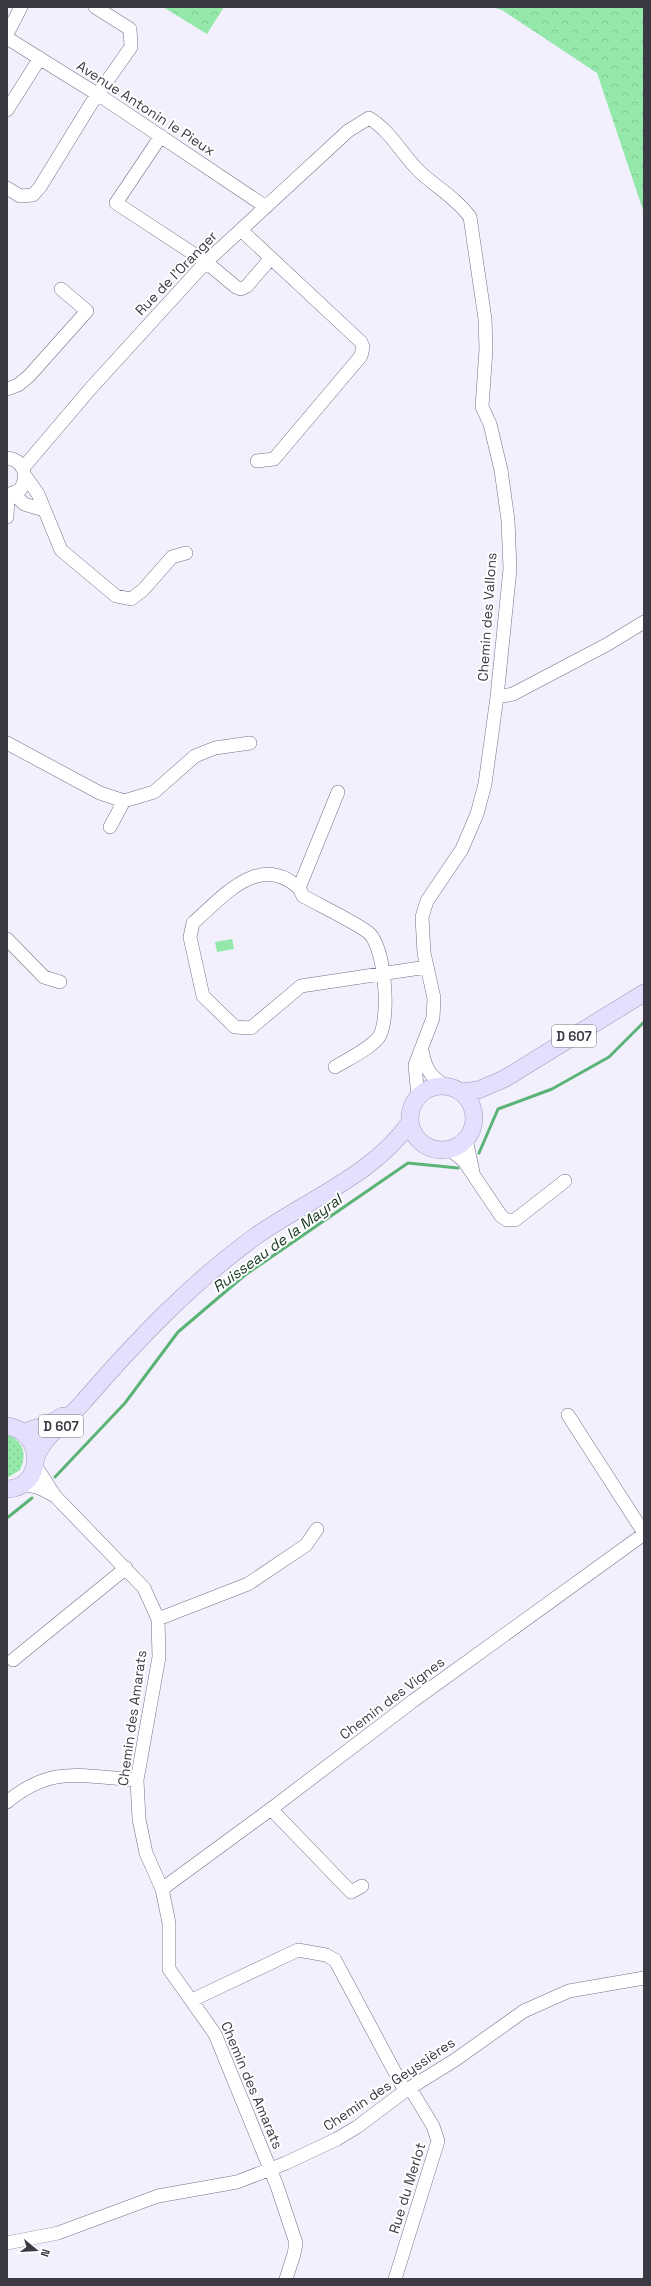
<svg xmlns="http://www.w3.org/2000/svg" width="651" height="2286" font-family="'Space Grotesk',sans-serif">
<defs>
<pattern id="grass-dots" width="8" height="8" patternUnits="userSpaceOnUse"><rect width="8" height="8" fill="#93e8aa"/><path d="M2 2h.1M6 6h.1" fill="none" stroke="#80c894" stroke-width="1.8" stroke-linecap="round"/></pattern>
<pattern id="forest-crowns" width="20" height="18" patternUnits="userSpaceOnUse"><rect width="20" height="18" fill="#93e8aa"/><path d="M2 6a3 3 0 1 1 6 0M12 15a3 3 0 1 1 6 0" fill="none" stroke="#80c894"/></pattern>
</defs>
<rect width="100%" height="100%" fill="#f2f0fc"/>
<path fill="url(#grass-dots)" d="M7 1435C24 1441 27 1454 20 1470L7 1478Z"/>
<path fill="url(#forest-crowns)" d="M163 7H224L207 34Z
M492 7H644V213L597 73 502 10Z"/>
<path fill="#93e8aa" d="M232 939 234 949 217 952 215 942Z"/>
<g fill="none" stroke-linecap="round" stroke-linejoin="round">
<path stroke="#5bb376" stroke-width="3" d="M479 1153 498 1109 552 1089 609 1057 644 1022
M55 1477 125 1403 178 1332 245 1275 408 1163 458 1168
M7 1518 32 1498"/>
<defs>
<path id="minor" d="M7 34 21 7
M7 38 105 99 266 207
M7 110 40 58
M161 136 116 203 206 262 236 287 241 289 247 286 270 259
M7 188 20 196 33 195 40 187 91 104 131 47 130 29 95 7
M241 230 361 342 363 347 361 356 274 459 257 461
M7 389 18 385 29 376 87 311 61 289
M7 458C24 460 29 477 20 490L7 495
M23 468 91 388 206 262 348 131 369 118C391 131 402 155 420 172 436 187 456 198 470 217L485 319 486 349 482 407 490 424 501 470 508 520 510 569 497 697 485 784 477 814 462 849 427 901 422 917 424 953 434 998 433 1018 415 1065 418 1097
M26 477 38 494 61 550 116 596 131 599 143 590 172 557 186 553
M14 494 24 504 44 510
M7 517 8 496
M497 697 513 694 608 644 644 622
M7 743 100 793 124 801 154 792 195 756 215 748 250 743
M110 827 124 801
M299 888C259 851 222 898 193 923L190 937 203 996 235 1027 251 1028 301 986 427 967
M7 939 44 977 60 982
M422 1050C425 1068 430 1077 446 1086
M335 1067C346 1060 374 1047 380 1035 390 1015 385 951 370 934 361 925 317 904 303 896L299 888 338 792
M466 1139 473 1172
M449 1149 464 1161 501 1216 507 1220H515L565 1181
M568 1415 644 1533
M22 1484 40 1488 55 1496 35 1465
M55 1496 144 1588 158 1619 159 1657 137 1780 139 1819 146 1853 162 1889 169 1923V1969L215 2034 277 2186 296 2243 294 2254 286 2279
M158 1619 248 1584 306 1545 317 1529
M13 1660 126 1568
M7 1802C53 1764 82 1777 137 1780
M271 1809 351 1892 362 1886
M162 1889 271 1809 413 1701 644 1534
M192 2000 298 1950 326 1955 335 1960 405 2091
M7 2243 58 2233 158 2196 237 2182 286 2163 337 2139 357 2127 405 2091 455 2060 524 2011 569 1991 644 1978
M395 2279 438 2141 433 2126 410 2088"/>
<path id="major" d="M410 1118a32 32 0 1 1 64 0a32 32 0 1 1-64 0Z
M461 1092 478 1090 504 1079 644 993
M7 1426C46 1432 44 1488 7 1489
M24 1432 49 1424 63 1416
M37 1455C45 1435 70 1418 84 1401 136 1341 192 1282 256 1236 307 1200 375 1174 410 1122"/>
</defs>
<use href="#minor" stroke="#75708a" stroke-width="14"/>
<use href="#major" stroke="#9d97bb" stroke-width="18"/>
<use href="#minor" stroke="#fff" stroke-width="13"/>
<use href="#major" stroke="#e4dffd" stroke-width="17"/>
</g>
<g text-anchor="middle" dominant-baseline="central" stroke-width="4" stroke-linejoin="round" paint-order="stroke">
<g fill="#fff" stroke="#76747c" stroke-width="1">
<rect x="552" y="1025" width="44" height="22" rx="3"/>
<rect x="39" y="1415" width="44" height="22" rx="3"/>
</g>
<g font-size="13" font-weight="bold" fill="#3b3944">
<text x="574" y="1036">D 607</text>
<text x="61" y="1426">D 607</text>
</g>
<g font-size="14" fill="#3b3944" stroke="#fff">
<text transform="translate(146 108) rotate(33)">Avenue Antonin le Pieux</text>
<text transform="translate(176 273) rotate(-46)">Rue de l'Oranger</text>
<text transform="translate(487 617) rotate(-86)">Chemin des Vallons</text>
<text transform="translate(392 1698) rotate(-37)">Chemin des Vignes</text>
<text transform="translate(132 1718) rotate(-82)">Chemin des Amarats</text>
<text transform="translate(389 2084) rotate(-34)">Chemin des Geyssières</text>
<text transform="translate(252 2085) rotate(67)">Chemin des Amarats</text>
<text transform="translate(407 2188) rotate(-73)">Rue du Merlot</text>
</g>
<g font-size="15" font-style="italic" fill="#11361e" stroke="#fff">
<text transform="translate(277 1243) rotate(-36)">Ruisseau de la Mayral</text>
</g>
</g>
<rect width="651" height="2286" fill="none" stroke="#3b3944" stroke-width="16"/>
<g transform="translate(36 2250) rotate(108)" stroke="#ffffff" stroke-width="3" paint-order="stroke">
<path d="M0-3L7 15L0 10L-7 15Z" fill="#3b3944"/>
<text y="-6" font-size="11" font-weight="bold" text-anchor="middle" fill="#3b3944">N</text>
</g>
</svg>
